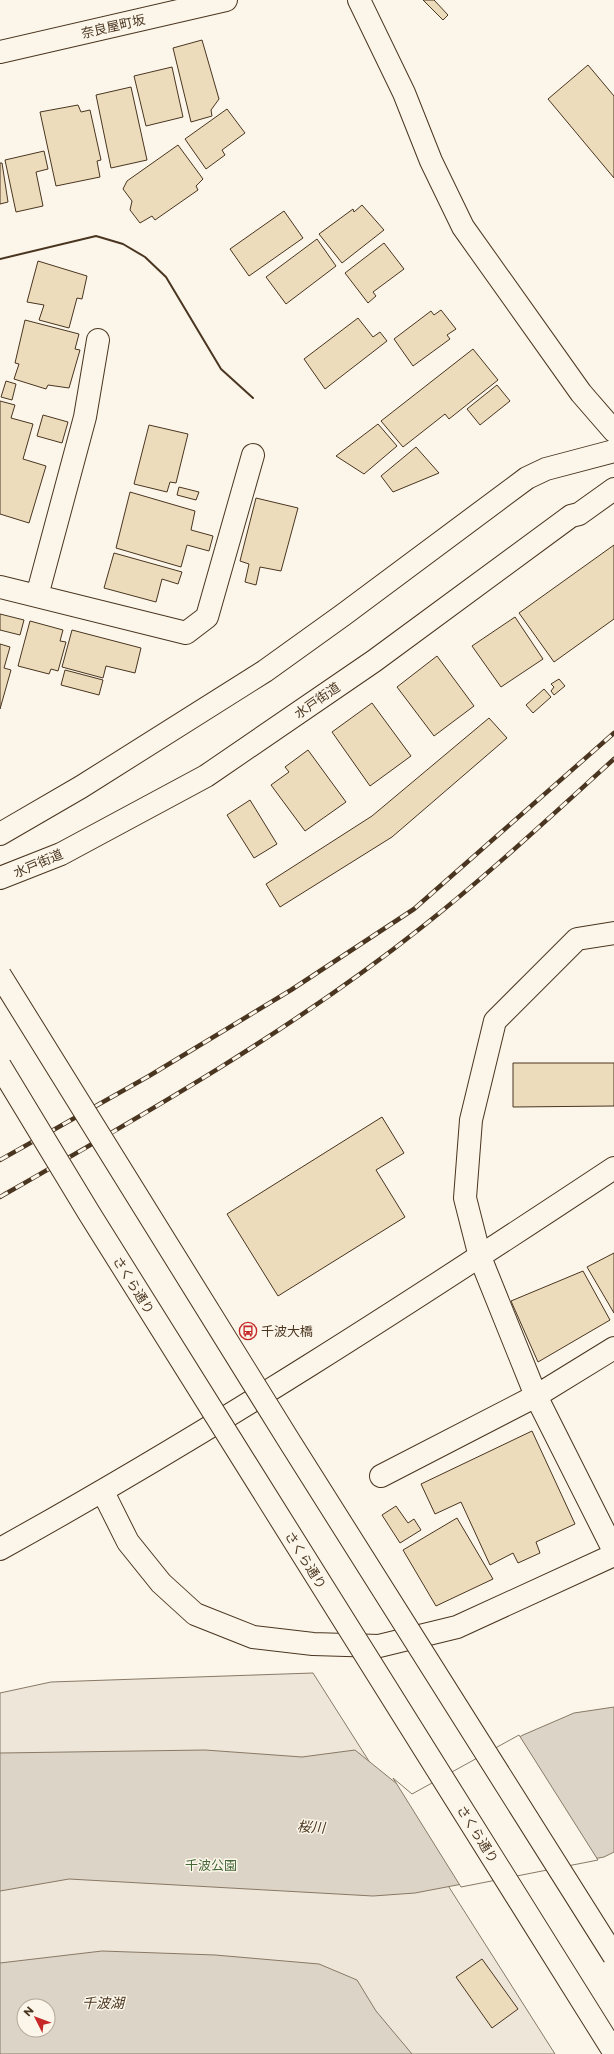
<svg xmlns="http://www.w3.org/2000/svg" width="614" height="2054" font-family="Montserrat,'Noto Sans JP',sans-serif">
<rect width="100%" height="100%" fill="#fbf6e9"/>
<path fill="#ede6d9" stroke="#887966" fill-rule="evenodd" d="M313 1673 555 2054H0V1693L51 1682ZM24 2006H48V2030H24Z"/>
<path fill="#dcd4c6" stroke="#887966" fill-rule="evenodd" d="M614 1707V1852L604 1857 415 1893 373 1896 69 1879 0 1891V1753L205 1750 302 1757 355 1750 412 1796 523 1735 574 1713Z
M102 1951 215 1955 319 1964 357 1980 376 2011 412 2054H0V1963ZM24 2006H48V2030H24Z"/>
<path fill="#fbf6e9" stroke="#887966" d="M519 1735 598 1860 461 1887 393 1778 412 1794Z"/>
<path fill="#ecdcbc" stroke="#4a3520" d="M423 0H434L448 15 443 20Z
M202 40 219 99 211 110 212 116 191 122 173 48Z
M588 65 614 96V178L548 99Z
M172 67 183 117 146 126 134 76Z
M131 87 147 160 111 168 96 95Z
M78 105 81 112 90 110 101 160 97 161 100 177 56 186 40 112Z
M227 109 245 133 222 150 225 155 206 169 185 139Z
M178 145 203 179 196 186 198 190 155 220 152 216 140 223 130 210 132 201 123 189 127 181Z
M44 151 48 169 36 172 43 206 16 212 5 160Z
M0 163H2L8 202 0 204Z
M362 205 384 230 342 263 319 234 353 209 354 212Z
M284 211 303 238 249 276 230 249Z
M317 239 336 266 286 304 266 277Z
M384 243 404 269 373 292 376 296 368 303 345 273Z
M38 261 87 276 82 299 77 298 69 328 39 320 44 305 27 302Z
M441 310 456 329 447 335 450 339 413 366 394 339 431 311 434 315Z
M358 318 373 337 380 332 387 341 325 389 304 359Z
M25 320 79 334 75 349 80 350 69 388 48 385 46 389 14 379 19 364 15 363Z
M473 349 498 380 449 419 445 414 403 447 381 421Z
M6 381 16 384 12 400 1 397Z
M497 385 510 401 480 425 467 409Z
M0 401 15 405 11 418 33 424 23 459 46 466 29 523 0 514Z
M43 415 68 422 62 443 37 436Z
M378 424 397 446 364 474 336 456Z
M149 425 188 434 176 483 170 482 167 492 134 484Z
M416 447 439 473 393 492 381 476Z
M179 487 199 492 196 500 177 495Z
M130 492 195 511 191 530 213 536 209 551 187 545 181 567 116 548Z
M256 498 298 508 281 571 260 567 256 585 245 582 249 564 240 561Z
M614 545V619L554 662 519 613Z
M114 553 182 572 178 584 162 579 156 602 104 588Z
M0 614 24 620 20 635 0 630Z
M515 617 543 659 501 687 472 646Z
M30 621 63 630 60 641 66 642 58 671 51 669 49 674 18 666Z
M72 630 141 648 135 673 106 666 103 678 62 667Z
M0 644 10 647 4 668 11 670 0 709Z
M437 656 474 706 434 736 397 687Z
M65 670 103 680 99 695 61 685Z
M559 679 565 686 554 695 551 691 554 687 551 684Z
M544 689 551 697 533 713 526 705Z
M372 703 411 756 370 786 332 732Z
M489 718 507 738 392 837 280 907 266 884 372 816Z
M308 750 346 802 305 831 271 785 289 772 285 767Z
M250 800 277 844 254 858 227 815Z
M513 1063H614V1106L513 1107Z
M382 1117 404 1153 376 1170 405 1217 278 1296 227 1214Z
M614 1253V1313L587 1267Z
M583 1271 610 1320 538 1362 511 1301Z
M532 1431 575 1524 536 1542 540 1553 518 1563 513 1553 490 1565 461 1502 435 1514 421 1484Z
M396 1506 408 1523 414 1519 421 1530 400 1543 382 1515Z
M457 1518 493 1579 436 1606 403 1550Z
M482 1959 518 2009 492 2028 456 1977Z"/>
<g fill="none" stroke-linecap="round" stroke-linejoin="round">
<defs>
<path id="minor" d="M359 0 404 93 431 161 463 227 581 393 614 431
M0 52 226 0
M0 587 186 633 207 617 253 455
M37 596 85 417 98 340
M0 834 81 787 265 671 343 615 527 478 546 469 614 451
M614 933 577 939 495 1021 471 1120 465 1198 480 1257 536 1396 614 1551
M381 1476 536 1396 614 1348
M103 1492 128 1542 161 1583 195 1614 253 1637 313 1644 379 1646 457 1627 614 1555
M0 1549C211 1432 413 1301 614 1168"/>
<path id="major" d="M0 878 61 854 206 776 374 661 571 516 579 514 614 489"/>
</defs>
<use href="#minor" stroke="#4a3520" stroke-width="24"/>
<use href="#major" stroke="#4a3520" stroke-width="24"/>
<use href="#minor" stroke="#fbf6e9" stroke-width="22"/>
<use href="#major" stroke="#fbf6e9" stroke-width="22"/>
<defs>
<path id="rail" d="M0 1160 149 1076 291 990 414 909 614 733
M0 1197C145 1114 291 1031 422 927 489 874 551 816 614 759"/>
</defs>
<use href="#rail" stroke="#4a3520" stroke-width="4.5"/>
<use href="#rail" stroke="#fbf6e9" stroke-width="3" stroke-dasharray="9" stroke-linecap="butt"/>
<defs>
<path id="minor-bridge" d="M0 975 288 1439 614 1956
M0 1066 89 1213 614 2052"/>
</defs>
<use href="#minor-bridge" stroke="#4a3520" stroke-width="24" stroke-linecap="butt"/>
<use href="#minor-bridge" stroke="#fbf6e9" stroke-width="22"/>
<path stroke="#4a3520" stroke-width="2" d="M0 259 96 236 123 244 145 257 166 277 221 369 253 398"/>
</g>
<defs>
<symbol id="bus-ring" viewBox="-11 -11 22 22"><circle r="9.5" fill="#fbf6e9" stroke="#c62828" stroke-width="1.5"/><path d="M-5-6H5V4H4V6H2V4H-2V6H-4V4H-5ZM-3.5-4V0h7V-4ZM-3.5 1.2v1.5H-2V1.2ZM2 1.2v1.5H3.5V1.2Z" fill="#c62828"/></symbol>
</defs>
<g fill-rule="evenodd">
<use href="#bus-ring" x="238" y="1321" width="20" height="20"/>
</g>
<g text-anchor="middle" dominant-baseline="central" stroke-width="3" stroke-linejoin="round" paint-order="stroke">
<g font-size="13" fill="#4a3520" stroke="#fbf6e9">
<text transform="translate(113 26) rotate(-13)">奈良屋町坂</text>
<text transform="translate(317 700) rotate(-35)">水戸街道</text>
<text transform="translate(38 863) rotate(-23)">水戸街道</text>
<text transform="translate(134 1285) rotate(58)">さくら通り</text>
<text transform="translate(306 1560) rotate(58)">さくら通り</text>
<text transform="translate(478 1834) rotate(58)">さくら通り</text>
</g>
<g font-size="13" fill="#4a3520" stroke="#fbf6e9" text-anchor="start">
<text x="261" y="1331">千波大橋</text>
</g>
<g font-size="13" fill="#436837" stroke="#fbf6e9">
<text x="211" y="1865">千波公園</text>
</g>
<g font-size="14" font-style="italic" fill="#4a3520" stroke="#fbf6e9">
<text transform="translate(311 1827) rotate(3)">桜川</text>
<text x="103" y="2003">千波湖</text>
</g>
</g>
<g transform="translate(36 2018) rotate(312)"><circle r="19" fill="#fbf6e9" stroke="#b4a999"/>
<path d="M0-3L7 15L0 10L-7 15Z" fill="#c62828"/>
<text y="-6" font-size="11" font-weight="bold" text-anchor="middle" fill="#4a3520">N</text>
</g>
</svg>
